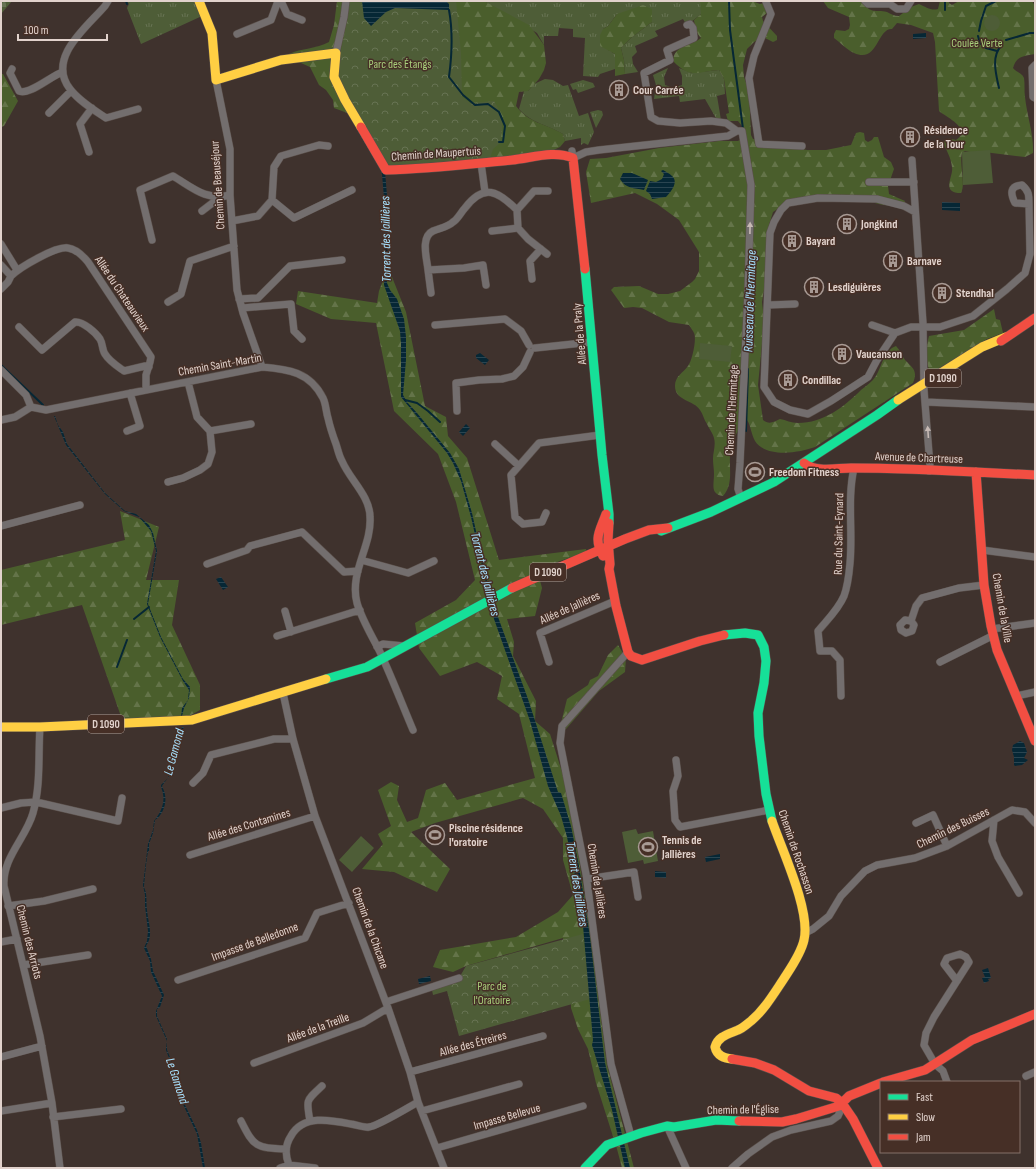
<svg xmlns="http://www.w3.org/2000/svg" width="1036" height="1169" font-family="'Sofia Sans Condensed',sans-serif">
<defs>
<pattern id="grass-tufts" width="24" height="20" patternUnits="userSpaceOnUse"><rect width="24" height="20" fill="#4e5d37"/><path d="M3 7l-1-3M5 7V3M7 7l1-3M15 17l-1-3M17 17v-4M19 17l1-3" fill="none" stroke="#677353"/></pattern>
<pattern id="forest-firs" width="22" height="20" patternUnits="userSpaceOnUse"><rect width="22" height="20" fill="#4a5e2c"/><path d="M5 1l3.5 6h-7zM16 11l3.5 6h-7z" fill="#647449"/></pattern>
<pattern id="cemetery-stones" width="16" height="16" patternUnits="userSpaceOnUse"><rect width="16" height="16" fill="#4e5d37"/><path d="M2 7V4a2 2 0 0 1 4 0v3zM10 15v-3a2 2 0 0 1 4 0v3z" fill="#677353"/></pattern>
<pattern id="park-crowns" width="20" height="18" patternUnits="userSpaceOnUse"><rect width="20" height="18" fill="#4e5d37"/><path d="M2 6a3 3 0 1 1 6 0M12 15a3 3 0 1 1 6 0" fill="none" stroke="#677353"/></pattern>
<pattern id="water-rules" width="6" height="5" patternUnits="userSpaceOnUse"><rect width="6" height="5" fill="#062735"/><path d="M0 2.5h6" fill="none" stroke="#2a4551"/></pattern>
</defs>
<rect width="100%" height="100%" fill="#3f322d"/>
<path fill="url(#grass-tufts)" d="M127 1H194L202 16 141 44 127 8 129 4Z
M484 1H701V14L690 23 686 24 683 19 655 31 658 36 635 46 637 52 632 57 633 64 638 72 625 74 624 60 621 48 631 38 652 22 617 14 608 26 603 29 608 50 615 54V69L600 74 598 77 583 76 585 38 573 37V29L559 28 558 36H544V45L537 33Z
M668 68 664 77 665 85 674 88 682 85V76L679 68 692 73 719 70 724 79 725 94 717 96 721 120H717L705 99 680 102 679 96 654 99 656 85 653 75Z
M545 79 553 80 563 86 568 85 579 116 588 113 594 132 588 145 584 143 581 145V138L565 141 563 134C548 125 531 123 519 109L524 91H528L534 84Z
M583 80 593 83 595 87 578 93 576 89 573 90 570 84Z
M598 110 602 111 603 115 596 128 590 112Z"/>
<path fill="url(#forest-firs)" d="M337 1H484L529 25 544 45 546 63 544 70 539 79 528 91 519 92 516 106C530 124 545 123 563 134L565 141 560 147 545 154 494 159 350 114 334 108 333 100 326 90 319 85 310 67 301 63 293 62 289 54C302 48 316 49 329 42L334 25Z
M700 1H752L760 4 764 3 768 12 762 17 763 21 777 36V40L773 42 765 38H761L754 42 747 49 743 65 744 77 749 91 751 135 753 139 807 150H826L851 145 856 133 860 132 864 133 865 140 868 142 872 140 874 137H878L884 157 891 162 894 169 888 186 889 194 905 201 902 206 883 205 850 197 782 206 773 212 769 225 767 271 762 302 764 320 762 344 758 385 763 420C769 425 774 422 780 419 786 420 791 423 798 423 823 423 844 407 861 390 866 386 872 382 876 376 882 366 884 350 896 346 900 350 902 356 905 360 913 368 918 371 913 383L815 447C799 453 766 458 755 441 751 434 751 426 747 420L743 422C739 429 734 437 732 444 726 461 736 482 723 496 710 494 714 485 714 474 714 469 713 464 713 459 713 452 716 445 714 438 713 433 709 429 707 424 704 420 703 414 700 410 694 400 675 401 675 386 675 376 683 373 688 366 692 361 697 339 694 333 693 331 691 328 689 325L669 322 642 308 633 307 624 308 611 290 614 287 639 286 658 294H668L680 291 692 282 695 279 699 271V252L679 220 657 204 635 193 591 203 586 172 590 159 606 158 659 148 719 141H738L741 139 742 126 738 121H728L726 114 729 113 724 79 719 70C697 72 690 79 673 61 674 45 691 46 701 38 696 33 695 27 694 20L701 14Z
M823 1H863C870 15 875 9 887 12 891 14 894 16 899 16L911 7 919 4C926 7 931 11 938 9L940 1H949V3L952 5 959 1H1032L1035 6V54C1024 56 1016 56 1013 68 1016 72 1022 73 1024 78 1025 84 1024 91 1025 97 1027 116 1034 135 1033 153L1025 157 984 152 975 153 965 151 962 153C959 164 966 184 961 193 940 193 954 176 952 167 951 158 947 151 943 143 946 137 950 139 956 140 973 129 946 117 939 111L935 42 933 33 911 25 897 23 892 29C877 28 878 64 854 53 847 50 841 43 834 38V34L836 30 845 31 849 29 850 25 849 17 828 8Z
M643 5 652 9V22L631 38 621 48 624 60 625 74 615 76V54L600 46V35L603 29 608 26 617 14Z
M1 74H3L18 101 4 126 1 127Z
M388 267 406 312 425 406 446 417 448 436 467 458 499 560 586 549V552L537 569 542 588 535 616 507 619 514 642 513 656 536 701 535 721 550 734 564 778 575 833 590 930 607 1065 634 1168H622L617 1149 596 1083 588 1049 578 1029 571 1008 570 977 563 938 466 966 453 972 433 967 440 950 516 937 558 912 573 895 563 860V838L543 809 523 798 435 823 411 832 450 869 437 892 394 872 362 869 383 844 378 834 391 826 378 790 391 782 399 786 397 800 407 822 418 818 426 790 445 783 457 800 535 778 519 714 497 699 502 676 477 662 440 676 419 648 415 623 456 600 475 580 456 502 438 454 394 411 376 323 331 319 296 304 298 291 377 303 379 291Z
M994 309 996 319 1000 320 1003 333 987 339 931 373C925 364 926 346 929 336L964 330Z
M120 511 159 527 146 580H179L172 625 200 685V710L175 724 124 725 82 605 1 625V570L125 540Z
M618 645 626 658 625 672 599 691 566 729 560 727 567 699 588 685 590 680 598 676 608 655Z"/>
<path fill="url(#cemetery-stones)" d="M1 1H12L1 14Z"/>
<path fill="url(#park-crowns)" d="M348 1H456L461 53 462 97 470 103 494 101 502 116V131L500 143 493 149 490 158 391 166 387 164 348 97 339 75 340 56 348 17Z
M583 934 590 999 459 1036 447 991 433 995 432 990 459 978 466 966Z"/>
<path fill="#4e5d37" d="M984 23a8 8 0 1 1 16 0a8 8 0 1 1-16 0Z
M990 150 993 183 963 185 962 152Z
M700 343 732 346 730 362 699 359Z
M636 829 638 834 653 831 658 861 644 864 643 860 628 863 622 832Z
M361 836 374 848 352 872 339 860Z"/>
<path fill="url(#water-rules)" d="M362 1H446L449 4V10L395 8 386 12 371 26 364 18Z
M926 33V38L913 39V34Z
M333 68 385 171 388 208 387 283 390 290 397 299 404 319 406 337V360L403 395 407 402 417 413 450 453 459 469 472 513 491 598 528 699 558 792 561 793 571 826 579 866 590 937 605 1063 630 1168H625L612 1110 592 1045 593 1040 583 926 578 904 575 876 567 837 561 816 548 786 530 721 494 619 471 517 461 481 453 463 447 453 401 397V344L400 331 384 285 385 210 382 174 380 169 361 137 336 92Z
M663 170C666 172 669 173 672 176 679 182 671 192 666 197L652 199 650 194 646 191 650 181 656 182 662 179 664 174 661 171Z
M623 173H632L648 180 644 190C634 188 626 189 620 179Z
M942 202 960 203V211L942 210Z
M480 353 489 360 485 365 476 358V355Z
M54 416H55L58 425 63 432 67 444 105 493 125 511 136 514 142 519 149 525 153 533 157 551 148 604 161 637 183 679 190 687 189 698 184 708 182 716 181 717 182 708 188 700 189 690 183 681 160 637 147 604 156 551 151 531 139 517 124 511 105 494 66 445Z
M466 424 470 428 463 436 459 432Z
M221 577 228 587 223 590 216 579Z
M182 727H184L180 735 177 748 173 756 174 762 169 767C170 779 168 777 162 786 163 789 165 792 165 795 167 804 162 816 155 820L153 833 149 844V851H148C146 863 145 874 144 886 144 889 146 891 146 894 147 900 146 905 147 910 148 923 154 935 146 946L151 959 153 971 164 995 160 1007 157 1009V1016L167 1039V1050L181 1085 184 1103 197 1130 201 1143 205 1168H203L197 1134 181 1100 180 1086 166 1050 167 1041 156 1016V1011L162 996 151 972 150 961 144 948 147 941 148 931 145 906V895L143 885 148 844 153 830 154 821C160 814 165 804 163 794 163 791 161 789 161 785L169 777 168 766 173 762 172 755 176 747 179 734Z
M1020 741 1024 743 1027 752 1024 758 1028 760 1022 765 1015 766 1014 765V757L1012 750 1013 745Z
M441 830 443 836 429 840 427 834Z
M720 854V859L706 862 705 857Z
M655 871 666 872V878L655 877Z
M988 968 991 978 988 979 989 981 984 983 982 978 985 977 982 970Z
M430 976 431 981 419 984 418 979Z"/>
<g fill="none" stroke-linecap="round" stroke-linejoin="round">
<path stroke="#062735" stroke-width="2" d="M126 1 127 4
M729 1 730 30 743 129
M945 1V10
M449 10C453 32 452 55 449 77L463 95 475 105 488 104 499 112 505 126 503 142H499
M979 31 981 21 986 6 996 1
M978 36 980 43 986 48 997 51
M1006 40 1030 33H1035
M999 88C996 74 991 57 1001 46
M1 365 43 405
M405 400 417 403 428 411 440 422
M746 431 748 369
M134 619 149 607
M117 667 127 640"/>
<defs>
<path id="street" d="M108 1 105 6C87 27 46 58 70 89 79 101 94 110 106 118L138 109
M281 1 287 14 302 20
M865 1 868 4H890L897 9H906L911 1
M766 2 771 14 754 56 749 78 759 144 802 146
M687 25 690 24 693 28 694 38 667 50 670 60 644 73 651 117 658 121 680 123 711 121 726 123 737 131
M237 34 271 20 278 1
M336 53 344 17 346 1
M1035 65 1032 68 1033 97 1035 98
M12 69 10 73 19 91C29 96 52 75 63 72
M216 80 230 149V195L237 290 243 313 262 367
M49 113 71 91
M572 151 573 158 586 152 599 150 728 136 737 131H742L751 185 748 290 740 463 738 489 741 498
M89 152 80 124 92 108
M912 160 923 323 924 390 930 466 929 471
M481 163 485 192
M869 182H914
M272 200 294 218 352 190
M517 210 534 191H548
M202 211 219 198
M915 212 904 206 877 199 818 198 788 203 781 210 774 222 770 233 764 387 774 402 790 410 808 414 831 401 868 377 877 360 895 333 911 327H940L973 316 1007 289 1025 273 1030 254 1029 204C1029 195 1029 191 1022 185 1010 186 1010 193 1015 203L1029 204
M232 221 258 216 272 200 274 167 281 156 319 145 328 146
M492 231 518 228
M152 240 140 190 173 176C193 188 206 201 230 195
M1 244 17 270
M1 265 11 276C20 267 56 246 68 248 76 249 83 256 88 262L151 357 150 362 146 375V389
M428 270 431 293
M532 279 530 261 541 249
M486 285 483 265 464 268 428 270C427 259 420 237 433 231 440 228 448 227 453 222 458 219 461 212 465 208 484 183 498 191 517 210L518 228 528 239 547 254
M1 289 8 282 11 276
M239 299 258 298 290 266 342 260
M168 302 181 294 190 261 234 246
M768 305 795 304
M242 308 291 304 294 331 302 339
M435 325 505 319 521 331 529 345
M872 325 895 333
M19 327 42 350 75 322C83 321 96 333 100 339 103 344 102 350 105 354 109 361 117 366 124 371L145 366 149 367
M535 348 592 342
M1 370 26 395 31 407
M926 402 1035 407
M31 407 46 410 262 367C288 369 310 372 323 398 326 404 326 412 328 418 330 427 333 436 336 444 338 450 339 456 342 461 350 480 370 496 370 517 372 546 349 572 357 603 362 620 372 636 380 652 392 678 402 704 413 730
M457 411 456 383 479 380 502 379 514 376 523 367 530 352
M1 420 15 417 31 407
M127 431 140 426 130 393
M210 431 251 424
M495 444 519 466
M168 482 183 478 200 470 208 464 212 452 210 431 197 417 188 382
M546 513 542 522 523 524 515 517 511 475 539 443 600 435
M1 526 80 505
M982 550 1035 557
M361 560 408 573 434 561
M207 564 247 550 250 546 302 532 344 572 358 571
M285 611 291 632
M911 621 914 625 912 631 906 633 901 630 900 625 905 620 911 621 916 606 922 598 959 588 984 585
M992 629 1035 623
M277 636 360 610
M377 647 383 644 404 646
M628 652 562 726 560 743 586 874 611 1064 631 1136
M549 662 540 633 615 601
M940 662 994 635
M283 693 293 739 315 816 388 1008 410 1072 418 1102 444 1168
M841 696 840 660 832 651H820L818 631C827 620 838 610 844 596 848 585 849 575 850 563 853 531 847 499 854 468
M1016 696 1035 692
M40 727C38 755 41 785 33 813 26 838 2 858 4 886L40 1036 52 1103 60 1168
M676 760 678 776 673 791 675 820 680 827 769 810
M193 783 203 773 211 755 274 739H293
M1 808 21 803 36 802 118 821 122 798
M994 820 992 841 998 857 1019 893
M916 823 933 815 947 846
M190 855 315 816
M587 879 634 872 638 897
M8 906 44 901 93 889
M807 932 813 929 829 916 841 896 865 871 877 865 915 858 947 846 1012 810 1025 812 1035 823
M1 942 17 939
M23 965 88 955
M178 980 305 938 317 913 349 903
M386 1002 459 978
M1 1057 42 1046
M254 1063 363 1023 388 1008
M410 1072 543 1036
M1026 1076 1035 1072
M947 1082 943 1071 935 1064 924 1045 926 1033 934 1017 969 962 966 957 960 954 947 958 944 964 957 981
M1 1111 52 1103
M422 1111 519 1084
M53 1117 121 1109
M241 1121C254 1147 256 1148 286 1149
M310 1121C306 1099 306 1101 322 1086
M667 1126 686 1168
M437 1148 583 1106
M289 1165C285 1155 285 1145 291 1136 303 1114 331 1120 351 1124 357 1125 364 1128 369 1127 378 1126 409 1107 418 1102
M280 1168 289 1165 315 1168
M732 1168 748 1154 772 1137 791 1130 831 1121 838 1116 843 1105"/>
<path id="fast" d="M585 269 602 455 609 514V523
M661 531 711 512 774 482 877 415 898 400
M724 635 745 633 758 635 764 647 766 661 764 683 758 713 759 736 766 794 772 821
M326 679 367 667 512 588
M585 1168 607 1145 641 1133 667 1126 674 1127 716 1120 739 1121"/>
<path id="slow" d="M199 1 212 33 216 80 281 60 336 53 334 77 345 100 361 127
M898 400 982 347 1006 337
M1 727H40L192 720 326 679
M732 1059C724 1058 717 1056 715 1047 718 1036 729 1034 738 1030 743 1028 747 1024 751 1021 764 1010 773 995 783 980 790 969 801 954 804 940 811 911 782 850 772 821"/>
<path id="jam" d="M361 127 386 170C428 169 470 164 512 160 532 158 554 150 573 158L585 269
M1001 341 1035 318
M804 463C817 473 836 468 851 468 913 468 974 472 1035 475
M976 472 984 585 991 626 997 650 1035 741
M609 523 608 540 610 564 609 569 616 606 628 652 631 656 642 660 700 641 724 635
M603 556C593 538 600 531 606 514
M512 588 625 539 649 530 668 528
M732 1059 755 1063 774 1070 809 1091 836 1098 842 1103 853 1119 878 1168
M883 1082 925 1070 972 1040 1035 1014
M739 1121 782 1122 796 1119 839 1106 849 1096 881 1083"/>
</defs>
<use href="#street" stroke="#5b504b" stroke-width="8"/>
<use href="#fast" stroke="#5b504b" stroke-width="10"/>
<use href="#slow" stroke="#5b504b" stroke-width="10"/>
<use href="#jam" stroke="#5b504b" stroke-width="10"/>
<use href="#street" stroke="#736e6e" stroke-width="7"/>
<use href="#fast" stroke="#16e098" stroke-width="9"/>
<use href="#slow" stroke="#ffcf43" stroke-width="9"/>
<use href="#jam" stroke="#f24e42" stroke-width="9"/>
</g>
<defs><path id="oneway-solid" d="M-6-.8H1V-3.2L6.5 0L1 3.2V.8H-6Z"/></defs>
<g fill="#c6b9b4">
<use href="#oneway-solid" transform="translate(750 228) rotate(-89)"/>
<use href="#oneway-solid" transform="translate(928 432) rotate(-94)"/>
</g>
<defs>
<symbol id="building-ring" viewBox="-11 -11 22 22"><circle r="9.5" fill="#462f26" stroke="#a89a94" stroke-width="1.5"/><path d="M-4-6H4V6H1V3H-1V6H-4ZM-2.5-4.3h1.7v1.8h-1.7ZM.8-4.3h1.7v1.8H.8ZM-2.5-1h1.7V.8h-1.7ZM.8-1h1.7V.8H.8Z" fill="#a89a94"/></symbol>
<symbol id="stadium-ring" viewBox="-11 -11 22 22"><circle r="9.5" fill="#462f26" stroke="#a89a94" stroke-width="1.5"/><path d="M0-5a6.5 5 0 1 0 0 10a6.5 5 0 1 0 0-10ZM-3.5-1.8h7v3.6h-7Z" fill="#a89a94"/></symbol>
</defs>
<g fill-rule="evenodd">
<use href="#building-ring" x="608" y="79" width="22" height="22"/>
<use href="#building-ring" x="899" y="126" width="22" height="22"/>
<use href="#building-ring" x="836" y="213" width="22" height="22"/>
<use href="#building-ring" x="781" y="230" width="22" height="22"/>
<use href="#building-ring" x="882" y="250" width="22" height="22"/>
<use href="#building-ring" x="803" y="276" width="22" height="22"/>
<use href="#building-ring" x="931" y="282" width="22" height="22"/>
<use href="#building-ring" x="831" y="343" width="22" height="22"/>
<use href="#building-ring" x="777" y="369" width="22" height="22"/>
<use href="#stadium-ring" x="744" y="461" width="22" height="22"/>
<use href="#stadium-ring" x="424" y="824" width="22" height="22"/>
<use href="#stadium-ring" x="637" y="836" width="22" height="22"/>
</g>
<g text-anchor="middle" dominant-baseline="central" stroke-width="3" stroke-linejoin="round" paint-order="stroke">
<g fill="#462f26" stroke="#b2a19a" stroke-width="1">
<rect x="925" y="369" width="36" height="18" rx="3"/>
<rect x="530" y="563" width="36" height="18" rx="3"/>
<rect x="88" y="715" width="36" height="18" rx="3"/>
</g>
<g font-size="11" font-weight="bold" fill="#e1d2cc">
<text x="943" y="378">D 1090</text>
<text x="548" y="572">D 1090</text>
<text x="106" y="724">D 1090</text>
</g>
<g font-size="12" fill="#a8cf7b" stroke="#462f26">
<text x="977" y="43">Coulée Verte</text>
<text x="400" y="64">Parc des Étangs</text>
<text x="492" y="986">Parc de<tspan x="492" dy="14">l'Oratoire</tspan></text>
</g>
<g font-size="12" font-weight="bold" fill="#e1d2cc" stroke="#462f26" text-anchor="start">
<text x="633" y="90">Cour Carrée</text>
<text x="924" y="130">Résidence<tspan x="924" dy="14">de la Tour</tspan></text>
<text x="861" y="224">Jongkind</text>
<text x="806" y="241">Bayard</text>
<text x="907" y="261">Barnave</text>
<text x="828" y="287">Lesdiguières</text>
<text x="956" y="293">Stendhal</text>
<text x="856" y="354">Vaucanson</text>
<text x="802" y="380">Condillac</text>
<text x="769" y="472">Freedom Fitness</text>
<text x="449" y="828">Piscine résidence<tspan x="449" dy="14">l'oratoire</tspan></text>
<text x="662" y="840">Tennis de<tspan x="662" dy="14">Jallières</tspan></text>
</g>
<g font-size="12" fill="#e1d2cc" stroke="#462f26">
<text transform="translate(436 154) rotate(-4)">Chemin de Maupertuis</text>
<text transform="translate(218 185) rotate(-94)">Chemin de Beauséjour</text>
<text transform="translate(122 294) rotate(56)">Allée du Chateauvieux</text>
<text transform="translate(580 334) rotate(-95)">Allée de la Praly</text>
<text transform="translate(220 365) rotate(-10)">Chemin Saint-Martin</text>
<text transform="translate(732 410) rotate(-87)">Chemin de l'Hermitage</text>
<text transform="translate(919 458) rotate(2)">Avenue de Chartreuse</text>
<text transform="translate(839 534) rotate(-89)">Rue du Saint-Eynard</text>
<text transform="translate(570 608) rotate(-24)">Allée de Jallières</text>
<text transform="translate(1002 608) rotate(80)">Chemin de la Ville</text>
<text transform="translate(249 825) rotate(-17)">Allée des Contamines</text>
<text transform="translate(953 828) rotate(-26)">Chemin des Buisses</text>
<text transform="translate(796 852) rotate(71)">Chemin de Rochasson</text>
<text transform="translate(597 881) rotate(81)">Chemin de Jallières</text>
<text transform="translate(370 928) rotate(70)">Chemin de la Chicane</text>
<text transform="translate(29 942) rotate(76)">Chemin des Arriots</text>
<text transform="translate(255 942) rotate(-20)">Impasse de Belledonne</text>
<text transform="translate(318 1028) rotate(-20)">Allée de la Treille</text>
<text transform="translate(473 1044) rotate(-15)">Allée des Étreires</text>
<text transform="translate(743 1110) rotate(-1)">Chemin de l'Église</text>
<text transform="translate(507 1117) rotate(-16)">Impasse Bellevue</text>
</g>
<g font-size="13" font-style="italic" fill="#a6e0fd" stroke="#462f26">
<text transform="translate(386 239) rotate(-91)">Torrent des Jaillières</text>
<text transform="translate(750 301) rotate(-88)">Ruisseau de l'Hermitage</text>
<text transform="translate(485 574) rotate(76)">Torrent des Jaillières</text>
<text transform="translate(174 752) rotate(-75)">Le Gamond</text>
<text transform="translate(577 884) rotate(81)">Torrent des Jaillières</text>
<text transform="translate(177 1081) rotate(72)">Le Gamond</text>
</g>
</g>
<rect width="1036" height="1169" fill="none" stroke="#e1d2cc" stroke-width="4"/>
<rect x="880" y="1081" width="140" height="72" fill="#462f26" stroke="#847068"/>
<rect x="888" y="1094" width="20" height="6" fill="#16e098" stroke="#847068"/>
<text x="916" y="1101" font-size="12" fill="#e1d2cc">Fast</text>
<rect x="888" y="1114" width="20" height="6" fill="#ffcf43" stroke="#847068"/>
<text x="916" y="1121" font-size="12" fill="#e1d2cc">Slow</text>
<rect x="888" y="1134" width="20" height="6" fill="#f24e42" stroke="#847068"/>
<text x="916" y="1141" font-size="12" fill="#e1d2cc">Jam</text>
<path d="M18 34v6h89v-6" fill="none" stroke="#e1d2cc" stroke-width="2"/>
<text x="24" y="34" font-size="12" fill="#e1d2cc" stroke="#462f26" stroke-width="3" paint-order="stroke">100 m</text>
</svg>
